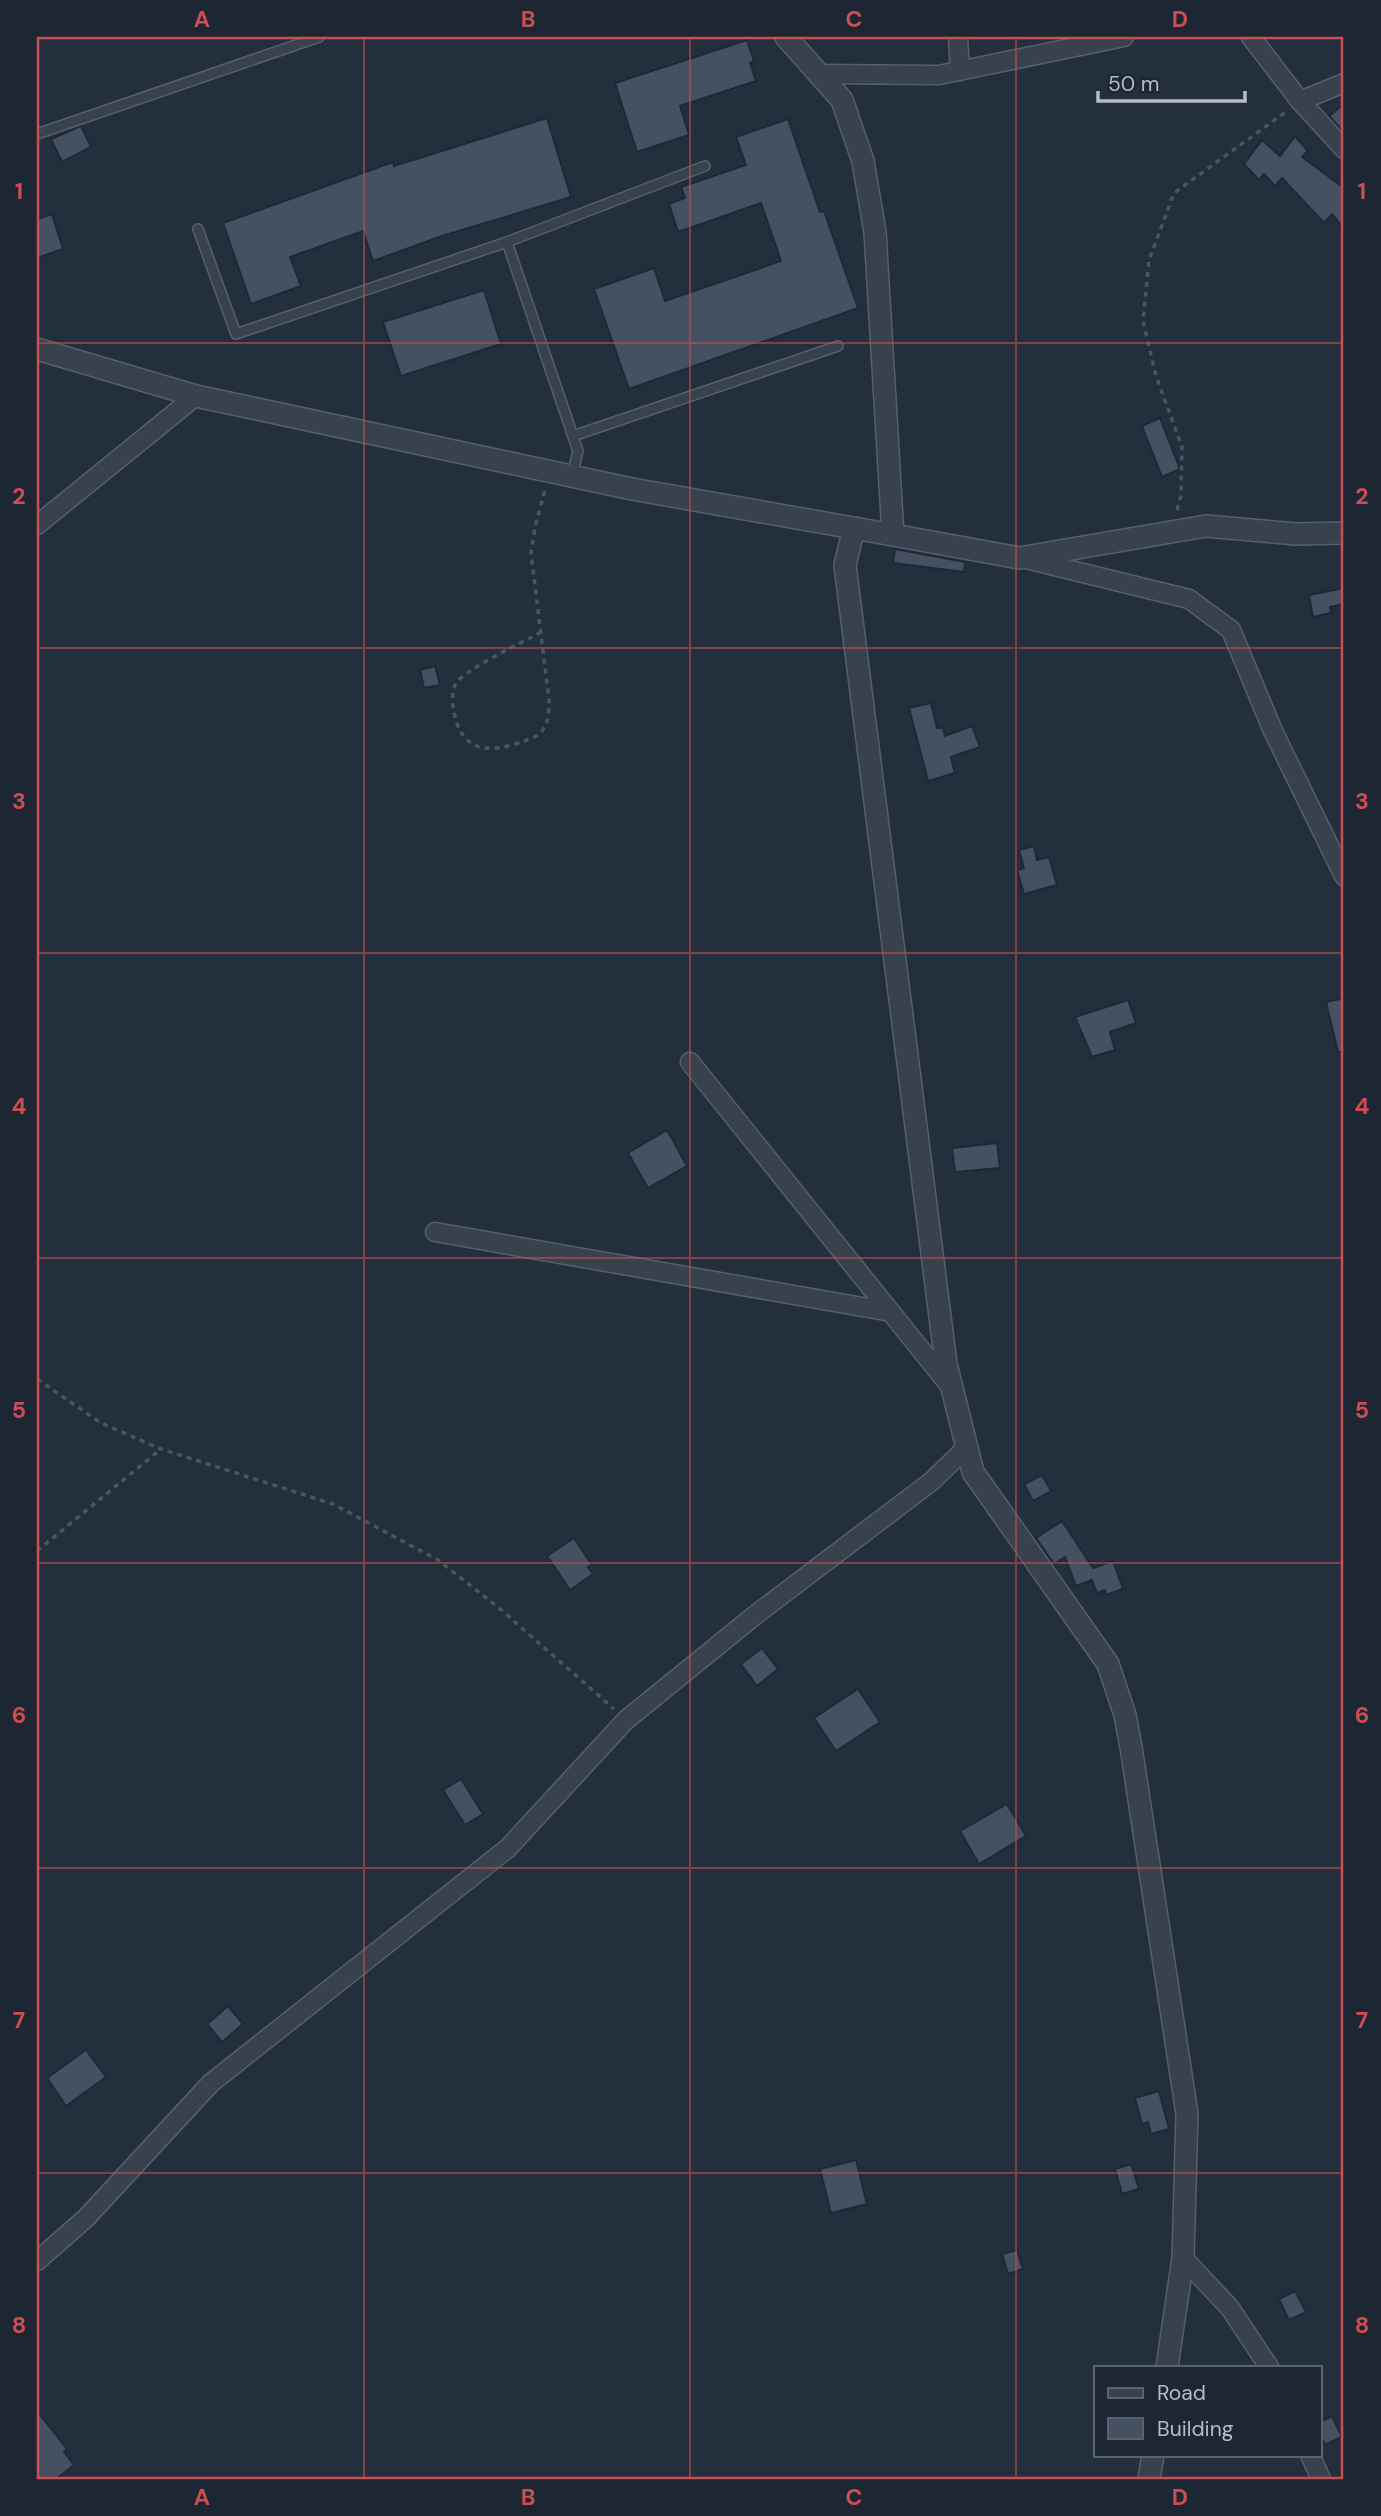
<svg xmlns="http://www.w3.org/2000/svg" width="1381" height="2516" font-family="'DM Sans',sans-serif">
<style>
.building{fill:#455162;stroke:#1f2835;stroke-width:2}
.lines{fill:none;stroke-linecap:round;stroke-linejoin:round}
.service-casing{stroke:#565f6c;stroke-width:12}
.minor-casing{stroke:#565f6c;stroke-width:21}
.tertiary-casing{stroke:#565f6c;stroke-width:24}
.path{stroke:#44595c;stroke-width:3.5;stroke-dasharray:5 5;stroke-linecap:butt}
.service{stroke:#38414e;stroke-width:9}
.minor{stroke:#38414e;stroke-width:18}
.tertiary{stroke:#38414e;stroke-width:21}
.grid{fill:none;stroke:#ce4d50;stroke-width:2;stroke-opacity:0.55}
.neatline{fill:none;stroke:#ce4d50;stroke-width:2.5}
.grid-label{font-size:23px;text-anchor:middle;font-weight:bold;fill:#ce4d50}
</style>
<rect width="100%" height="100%" fill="#242f3e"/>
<g class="building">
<polygon points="747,40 754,61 750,63 756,81 680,106 689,135 637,152 615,83"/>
<polygon points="1344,104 1344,132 1329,116"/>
<polygon points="547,118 571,197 442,236 373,261 363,231 290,257 301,286 251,304 223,223 393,162 394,166"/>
<polygon points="788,119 820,212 824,211 858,308 629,389 594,289 654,268 665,301 781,261 761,203 678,232 669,204 685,198 681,187 746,165 736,137"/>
<polygon points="81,126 91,147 62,162 51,139"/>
<polygon points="1295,136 1308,151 1302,157 1344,188 1344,229 1332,214 1324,223 1282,178 1275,186 1264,174 1259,180 1244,164 1262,140 1280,156"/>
<polygon points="52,214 63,249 37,258 37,219"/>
<polygon points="484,290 501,344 401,376 383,322"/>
<polygon points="1160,418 1180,469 1162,477 1142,426"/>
<polygon points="895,549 965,562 964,572 893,563"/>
<polygon points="1344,588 1344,604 1330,607 1331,613 1313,617 1309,595"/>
<polygon points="435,666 440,685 424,688 420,670"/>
<polygon points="931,703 937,728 943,728 945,736 972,726 980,747 951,757 955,773 928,781 909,708"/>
<polygon points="1034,846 1037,860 1049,857 1057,885 1024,894 1017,870 1024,868 1019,850"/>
<polygon points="1344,998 1344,1052 1338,1052 1326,1002"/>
<polygon points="1128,1000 1136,1023 1110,1032 1115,1050 1092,1057 1075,1017"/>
<polygon points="667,1130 687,1166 648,1188 628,1153"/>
<polygon points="997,1143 1000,1168 955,1172 952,1148"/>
<polygon points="1042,1475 1051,1491 1033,1501 1024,1484"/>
<polygon points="1062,1521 1093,1568 1113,1561 1123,1589 1106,1595 1105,1590 1097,1593 1092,1580 1076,1586 1065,1557 1054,1564 1036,1538"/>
<polygon points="574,1538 592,1565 588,1567 593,1574 570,1590 547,1556"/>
<polygon points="762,1648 778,1669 757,1686 741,1664"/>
<polygon points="858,1689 880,1722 836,1751 814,1718"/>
<polygon points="461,1779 483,1814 465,1825 443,1790"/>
<polygon points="1007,1804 1026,1836 979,1864 960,1831"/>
<polygon points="228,2006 243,2024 222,2042 207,2024"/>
<polygon points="86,2050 106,2077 66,2106 47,2078"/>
<polygon points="1159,2091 1169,2129 1151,2134 1148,2122 1142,2124 1135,2098"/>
<polygon points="856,2160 867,2204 831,2213 820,2169"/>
<polygon points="1131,2164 1139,2189 1122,2194 1115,2169"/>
<polygon points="1017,2250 1023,2269 1008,2274 1002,2254"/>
<polygon points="1295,2291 1306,2312 1289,2320 1279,2299"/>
<polygon points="37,2411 67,2449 64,2452 74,2465 56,2479 37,2479"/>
<polygon points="1332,2416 1342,2437 1325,2445 1320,2434 1320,2422"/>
</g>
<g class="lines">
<g class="service-casing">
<g id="service">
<polyline points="37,134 319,37"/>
<polyline points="198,229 236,334 507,242 705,166"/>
<polyline points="507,242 578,451 572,476"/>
<polyline points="573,436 838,346"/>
</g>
</g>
<g class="minor-casing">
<g id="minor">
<polyline points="958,37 960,71"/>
<polyline points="1251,37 1300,101 1344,149"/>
<polyline points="817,74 939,75 1124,37"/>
<polyline points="1300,101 1344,83"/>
<polyline points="37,525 196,396"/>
<polyline points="1022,558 1189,599 1231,630 1273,731 1344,876"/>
<polyline points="690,1062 950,1386"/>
<polyline points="435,1232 891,1312"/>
<polyline points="1183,2258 1230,2308 1269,2367"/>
<polyline points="37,2261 86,2218 211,2083 508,1848 626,1720 754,1616 932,1481 967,1447"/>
<polyline points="1310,2455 1321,2479"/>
</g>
</g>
<g class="tertiary-casing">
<g id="tertiary">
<polyline points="37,349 196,396 632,489 893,535 875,232 863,161 842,100 786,37"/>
<polyline points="854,528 845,565 946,1364 973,1472 1108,1664 1125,1715 1131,1747 1187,2114 1183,2258 1167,2367"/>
<polyline points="893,535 1019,558 1206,526 1296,534 1344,533"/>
<polyline points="1149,2479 1153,2455"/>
</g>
</g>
<g class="path">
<polyline points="1177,510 1181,495 1182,447 1156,376 1143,321 1149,260 1174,193 1287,111"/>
<path d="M541 632C524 642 462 670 455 685 452 692 452 706 454 712 461 750 486 754 518 743 527 740 536 738 542 731 549 722 549 710 549 700L531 553 535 527 545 490"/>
<polyline points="37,1379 101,1423 161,1449 333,1504 438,1560 499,1608 614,1709"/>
<polyline points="37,1551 161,1449"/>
</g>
<use href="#service" class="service"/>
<use href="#minor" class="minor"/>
<use href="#tertiary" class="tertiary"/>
</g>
<path class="grid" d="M364 37V2479M690 37V2479M1016 37V2479M37 343H1344M37 648H1344M37 953H1344M37 1258H1344M37 1563H1344M37 1868H1344M37 2173H1344"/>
<rect width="1381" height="2516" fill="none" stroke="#1d2633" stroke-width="77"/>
<rect x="1094" y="2366" width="228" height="91" fill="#1d2633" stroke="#59626f" stroke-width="2"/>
<rect x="1108" y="2388" width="35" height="10" fill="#38414e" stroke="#59626f" stroke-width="2"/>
<text x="1157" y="2400" font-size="21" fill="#b4bcc9">Road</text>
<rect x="1108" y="2418" width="35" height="21" fill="#455162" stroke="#59626f" stroke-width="2"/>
<text x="1157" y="2436" font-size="21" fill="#b4bcc9">Building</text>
<path d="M1098 91v10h147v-10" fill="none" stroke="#b4bcc9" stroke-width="3.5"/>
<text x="1108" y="91" font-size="21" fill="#b4bcc9" stroke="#1d2633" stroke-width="5" paint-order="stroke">50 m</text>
<rect x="38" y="38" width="1304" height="2440" class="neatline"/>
<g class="grid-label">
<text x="202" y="27">A</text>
<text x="528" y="27">B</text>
<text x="854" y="27">C</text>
<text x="1180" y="27">D</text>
<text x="19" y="199">1</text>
<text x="1362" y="199">1</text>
<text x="19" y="504">2</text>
<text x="1362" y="504">2</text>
<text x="19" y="809">3</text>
<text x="1362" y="809">3</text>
<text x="19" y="1114">4</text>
<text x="1362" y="1114">4</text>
<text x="19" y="1418">5</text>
<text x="1362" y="1418">5</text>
<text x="19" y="1723">6</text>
<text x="1362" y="1723">6</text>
<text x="19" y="2028">7</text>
<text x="1362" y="2028">7</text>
<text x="19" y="2333">8</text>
<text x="1362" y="2333">8</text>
<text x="202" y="2505">A</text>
<text x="528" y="2505">B</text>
<text x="854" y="2505">C</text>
<text x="1180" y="2505">D</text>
</g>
</svg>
